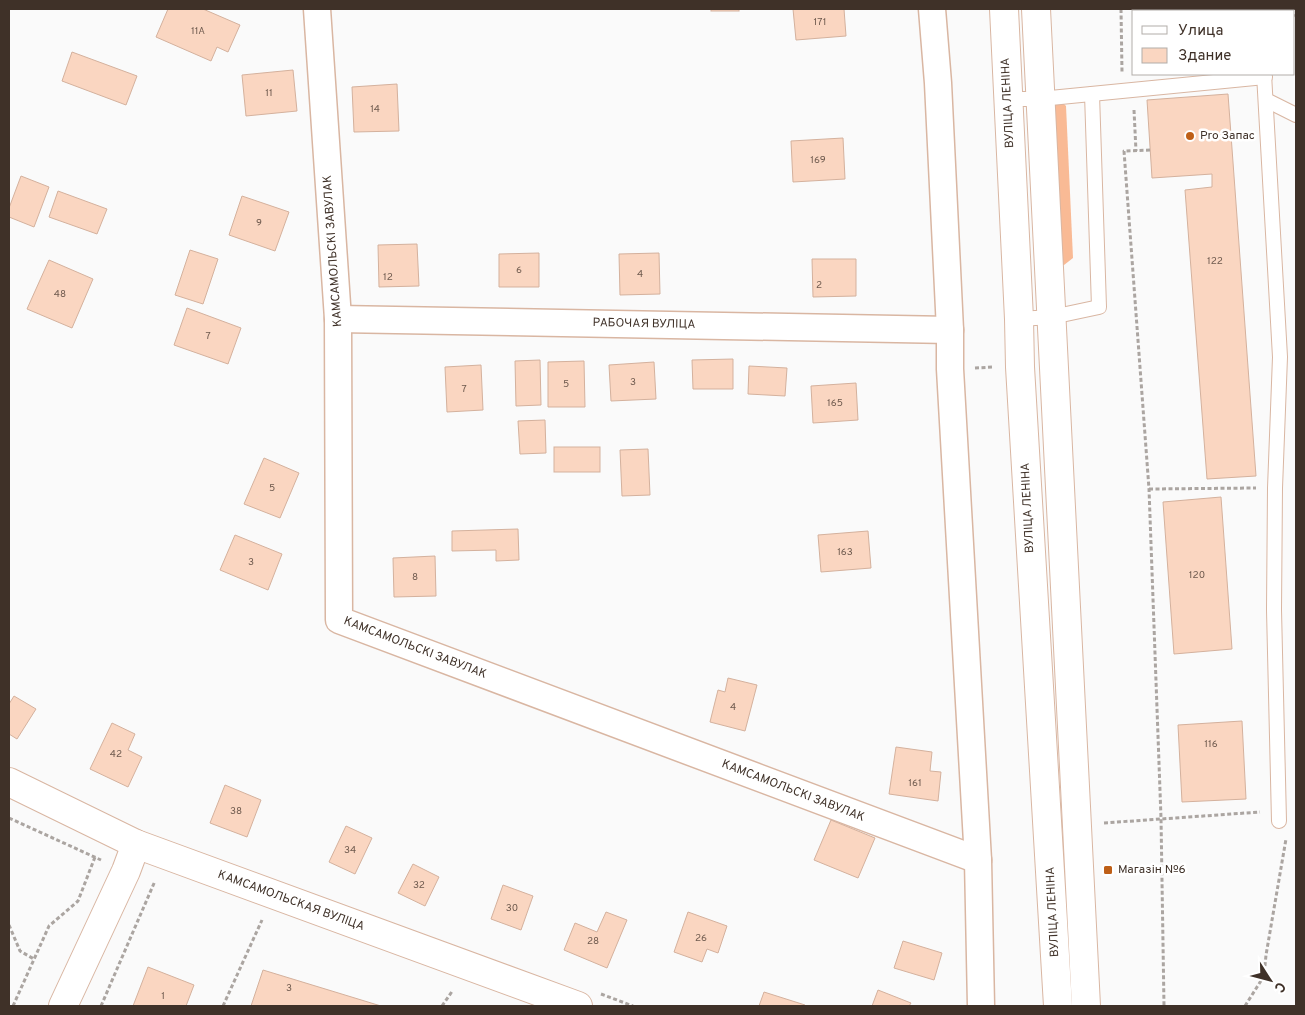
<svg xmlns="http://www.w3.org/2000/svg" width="1305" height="1015" font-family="Overpass,sans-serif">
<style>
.green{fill:#f9ba95}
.building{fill:#fad6c1;stroke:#d4b19d}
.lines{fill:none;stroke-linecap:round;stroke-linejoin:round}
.service-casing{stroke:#d9b6a2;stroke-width:16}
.minor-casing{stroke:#d9b6a2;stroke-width:29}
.tertiary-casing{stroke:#d9b6a2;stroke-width:30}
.primary-casing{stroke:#d9b6a2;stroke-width:30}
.path{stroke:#aba5a1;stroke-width:3;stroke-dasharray:4 2.5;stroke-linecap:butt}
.service{stroke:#fff;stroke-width:14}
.minor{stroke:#fff;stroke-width:26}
.tertiary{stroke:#fff;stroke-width:28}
.primary{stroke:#fff;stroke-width:28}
.poi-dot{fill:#be5f17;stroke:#fff;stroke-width:2}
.labels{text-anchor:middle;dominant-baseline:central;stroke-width:5;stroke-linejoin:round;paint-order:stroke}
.number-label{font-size:10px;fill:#6e5a4e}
.street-label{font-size:12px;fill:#3f3128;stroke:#fff}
.poi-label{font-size:12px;fill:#3f3128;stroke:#fff;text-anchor:start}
</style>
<rect width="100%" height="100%" fill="#fafafa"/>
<polygon class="green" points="1053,102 1063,103 1066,106 1073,258 1064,265 1060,264"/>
<g class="building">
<polygon points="168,9 203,9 240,25 228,52 217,47 211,61 156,37"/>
<rect x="711" y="9" width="28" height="2"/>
<polygon points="793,9 844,9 846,36 796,40"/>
<rect x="1177" y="9" width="54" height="2"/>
<polygon points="72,52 137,76 126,105 62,81"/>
<polygon points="293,70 297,111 246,116 242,75"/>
<polygon points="397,84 399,131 354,132 352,87"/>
<polygon points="1228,94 1256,476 1207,479 1185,190 1212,187 1212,174 1152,178 1147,100"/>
<polygon points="843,138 845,179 793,182 791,141"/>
<polygon points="21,176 49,187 34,227 9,217 9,208"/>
<polygon points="58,191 107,209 97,234 49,217"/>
<polygon points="242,196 289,212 275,251 229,235"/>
<polygon points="417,244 419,286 379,287 378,245"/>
<polygon points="190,250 218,259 203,304 175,295"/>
<polygon points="539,253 539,287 499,287 499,254"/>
<polygon points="659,253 660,294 620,295 619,254"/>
<polygon points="812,259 856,259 856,296 813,297"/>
<polygon points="49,260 93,279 72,328 27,309"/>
<polygon points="187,308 241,328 228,364 174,345"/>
<polygon points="733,359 733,389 693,389 692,360"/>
<polygon points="540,360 541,405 516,406 515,361"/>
<polygon points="584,361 585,407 548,407 548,362"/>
<polygon points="654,362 656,399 611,401 609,365"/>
<polygon points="481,365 483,410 447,412 445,367"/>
<polygon points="749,366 787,368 785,396 748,394"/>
<polygon points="856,383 858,420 813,423 811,386"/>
<polygon points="545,420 546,453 520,454 518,421"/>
<rect x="554" y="447" width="46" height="25"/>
<polygon points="648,449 650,495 622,496 620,450"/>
<polygon points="264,458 299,473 280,518 244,504"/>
<polygon points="1221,497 1232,649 1174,654 1163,502"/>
<polygon points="518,529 519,560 496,561 496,550 452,551 452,531"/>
<polygon points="868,531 871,568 821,572 818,535"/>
<polygon points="235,535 282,554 268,590 220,570"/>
<polygon points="435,556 436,596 394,597 393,558"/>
<polygon points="728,678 757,685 745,731 710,722 718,690 725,692"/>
<polygon points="14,696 36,709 17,739 9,734 9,704"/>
<polygon points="1242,721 1246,799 1182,802 1178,725"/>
<polygon points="112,723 135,734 128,750 142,757 128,787 90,769"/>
<polygon points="896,747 932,752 930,771 941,772 938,801 889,794"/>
<polygon points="225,785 261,800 247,837 210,823"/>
<polygon points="831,820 875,838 858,878 814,860"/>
<polygon points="346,826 372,838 355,874 329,862"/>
<polygon points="413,864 439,877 425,906 398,893"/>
<polygon points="503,885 533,896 521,930 491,919"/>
<polygon points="606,912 627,920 607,968 564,950 575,923 597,932"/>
<polygon points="688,912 727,926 718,953 707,949 702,962 674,952"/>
<polygon points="903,941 942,953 934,980 894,968"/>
<polygon points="148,967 194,985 186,1006 133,1006"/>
<polygon points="263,970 381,1006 251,1006"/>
<polygon points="878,990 911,1003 909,1006 872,1006"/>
<polygon points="764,992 805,1005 805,1006 759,1006"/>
</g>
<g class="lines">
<g class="service-casing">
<g id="service">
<polyline points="1260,9 1260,11"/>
<polyline points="1264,74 1280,357 1275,488 1274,610 1279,821"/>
<polyline points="1008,99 1040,99 1265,77"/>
<polyline points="1266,100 1296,115"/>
<polyline points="1019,319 1052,317 1099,307 1092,94"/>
</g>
</g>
<g class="minor-casing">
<g id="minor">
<polyline points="317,9 338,319 339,620 978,860"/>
<polyline points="932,9 938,83 950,330 950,369 978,860 981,1006"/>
<polyline points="338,319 950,330"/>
</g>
</g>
<g class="tertiary-casing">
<polyline id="tertiary" points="63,1006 126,871 136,844"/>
</g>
<g class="primary-casing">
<g id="primary">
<polyline points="1004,9 1019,319 1020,367 1058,1006"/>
<polyline points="1036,9 1086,1006"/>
<polyline points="9,782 136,844 578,1006"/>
</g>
</g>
<g class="path">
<polyline points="1121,9 1122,72"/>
<polyline points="1294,16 1296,15"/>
<polyline points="1134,110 1136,151"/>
<polyline points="1150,150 1124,151 1149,489 1161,818 1164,1006"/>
<polyline points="975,368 993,367"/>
<polyline points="1149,489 1256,488"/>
<polyline points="9,818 101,860"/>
<polyline points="1104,823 1260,812"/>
<polyline points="9,925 20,951 34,959"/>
<polyline points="601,994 633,1006"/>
<polyline points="13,1006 49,926 78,901 95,857"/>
<polyline points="101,1006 155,881"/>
<polyline points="223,1006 262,920"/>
<polyline points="442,1006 453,990"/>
<polyline points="1245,1006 1264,976 1266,955 1286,839"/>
</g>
<use href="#service" class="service"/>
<use href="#minor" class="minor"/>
<use href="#tertiary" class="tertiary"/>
<use href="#primary" class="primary"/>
</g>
<g class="poi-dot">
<circle cx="1190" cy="136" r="5"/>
<rect x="1103" y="865" width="10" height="10" rx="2.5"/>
</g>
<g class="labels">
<g class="number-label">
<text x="820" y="22">171</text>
<text x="198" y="31">11А</text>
<text x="269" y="93">11</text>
<text x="375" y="109">14</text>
<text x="818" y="160">169</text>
<text x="259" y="223">9</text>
<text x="1215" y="261">122</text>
<text x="519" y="270">6</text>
<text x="640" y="274">4</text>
<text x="388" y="277">12</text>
<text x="819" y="285">2</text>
<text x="60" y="294">48</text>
<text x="208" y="336">7</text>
<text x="633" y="382">3</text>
<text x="566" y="384">5</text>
<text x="464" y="389">7</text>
<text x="835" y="403">165</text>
<text x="272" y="488">5</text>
<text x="845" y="552">163</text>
<text x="251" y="562">3</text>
<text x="1197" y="575">120</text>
<text x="415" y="577">8</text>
<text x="733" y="707">4</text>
<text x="1211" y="744">116</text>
<text x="116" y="754">42</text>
<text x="915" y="783">161</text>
<text x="236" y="811">38</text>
<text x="350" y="850">34</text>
<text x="419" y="885">32</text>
<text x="512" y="908">30</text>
<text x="701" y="938">26</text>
<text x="593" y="941">28</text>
<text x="289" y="988">3</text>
<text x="163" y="996">1</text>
</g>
<g class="street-label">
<text transform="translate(1008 103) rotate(-93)">ВУЛІЦА ЛЕНІНА</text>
<text transform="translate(333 251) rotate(-94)">КАМСАМОЛЬСКІ ЗАВУЛАК</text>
<text transform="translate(644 324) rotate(1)">РАБОЧАЯ ВУЛІЦА</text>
<text transform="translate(1028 508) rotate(-93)">ВУЛІЦА ЛЕНІНА</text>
<text transform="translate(415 648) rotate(21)">КАМСАМОЛЬСКІ ЗАВУЛАК</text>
<text transform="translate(793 791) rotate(21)">КАМСАМОЛЬСКІ ЗАВУЛАК</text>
<text transform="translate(291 901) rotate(20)">КАМСАМОЛЬСКАЯ ВУЛІЦА</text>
<text transform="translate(1053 912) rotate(-93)">ВУЛІЦА ЛЕНІНА</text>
</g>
<g class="poi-label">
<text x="1200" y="136">Pro Запас</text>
<text x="1118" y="870">Магазін №6</text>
</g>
</g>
<rect width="1305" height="1015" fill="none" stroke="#3f3128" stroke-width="20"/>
<rect x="1132" y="10" width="162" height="65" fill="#ffffff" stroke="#b2ada9"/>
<rect x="1142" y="26" width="25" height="8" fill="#ffffff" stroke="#b2ada9"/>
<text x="1178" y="35" font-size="15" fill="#3f3128">Улица</text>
<rect x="1142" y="48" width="25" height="15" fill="#fad6c1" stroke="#b2ada9"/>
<text x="1178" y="60" font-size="15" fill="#3f3128">Здание</text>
<g transform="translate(1270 980) rotate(126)" stroke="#ffffff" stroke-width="4" paint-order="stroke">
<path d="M0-4L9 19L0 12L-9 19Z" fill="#3f3128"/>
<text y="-8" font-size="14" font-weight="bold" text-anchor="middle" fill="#3f3128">С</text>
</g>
</svg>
